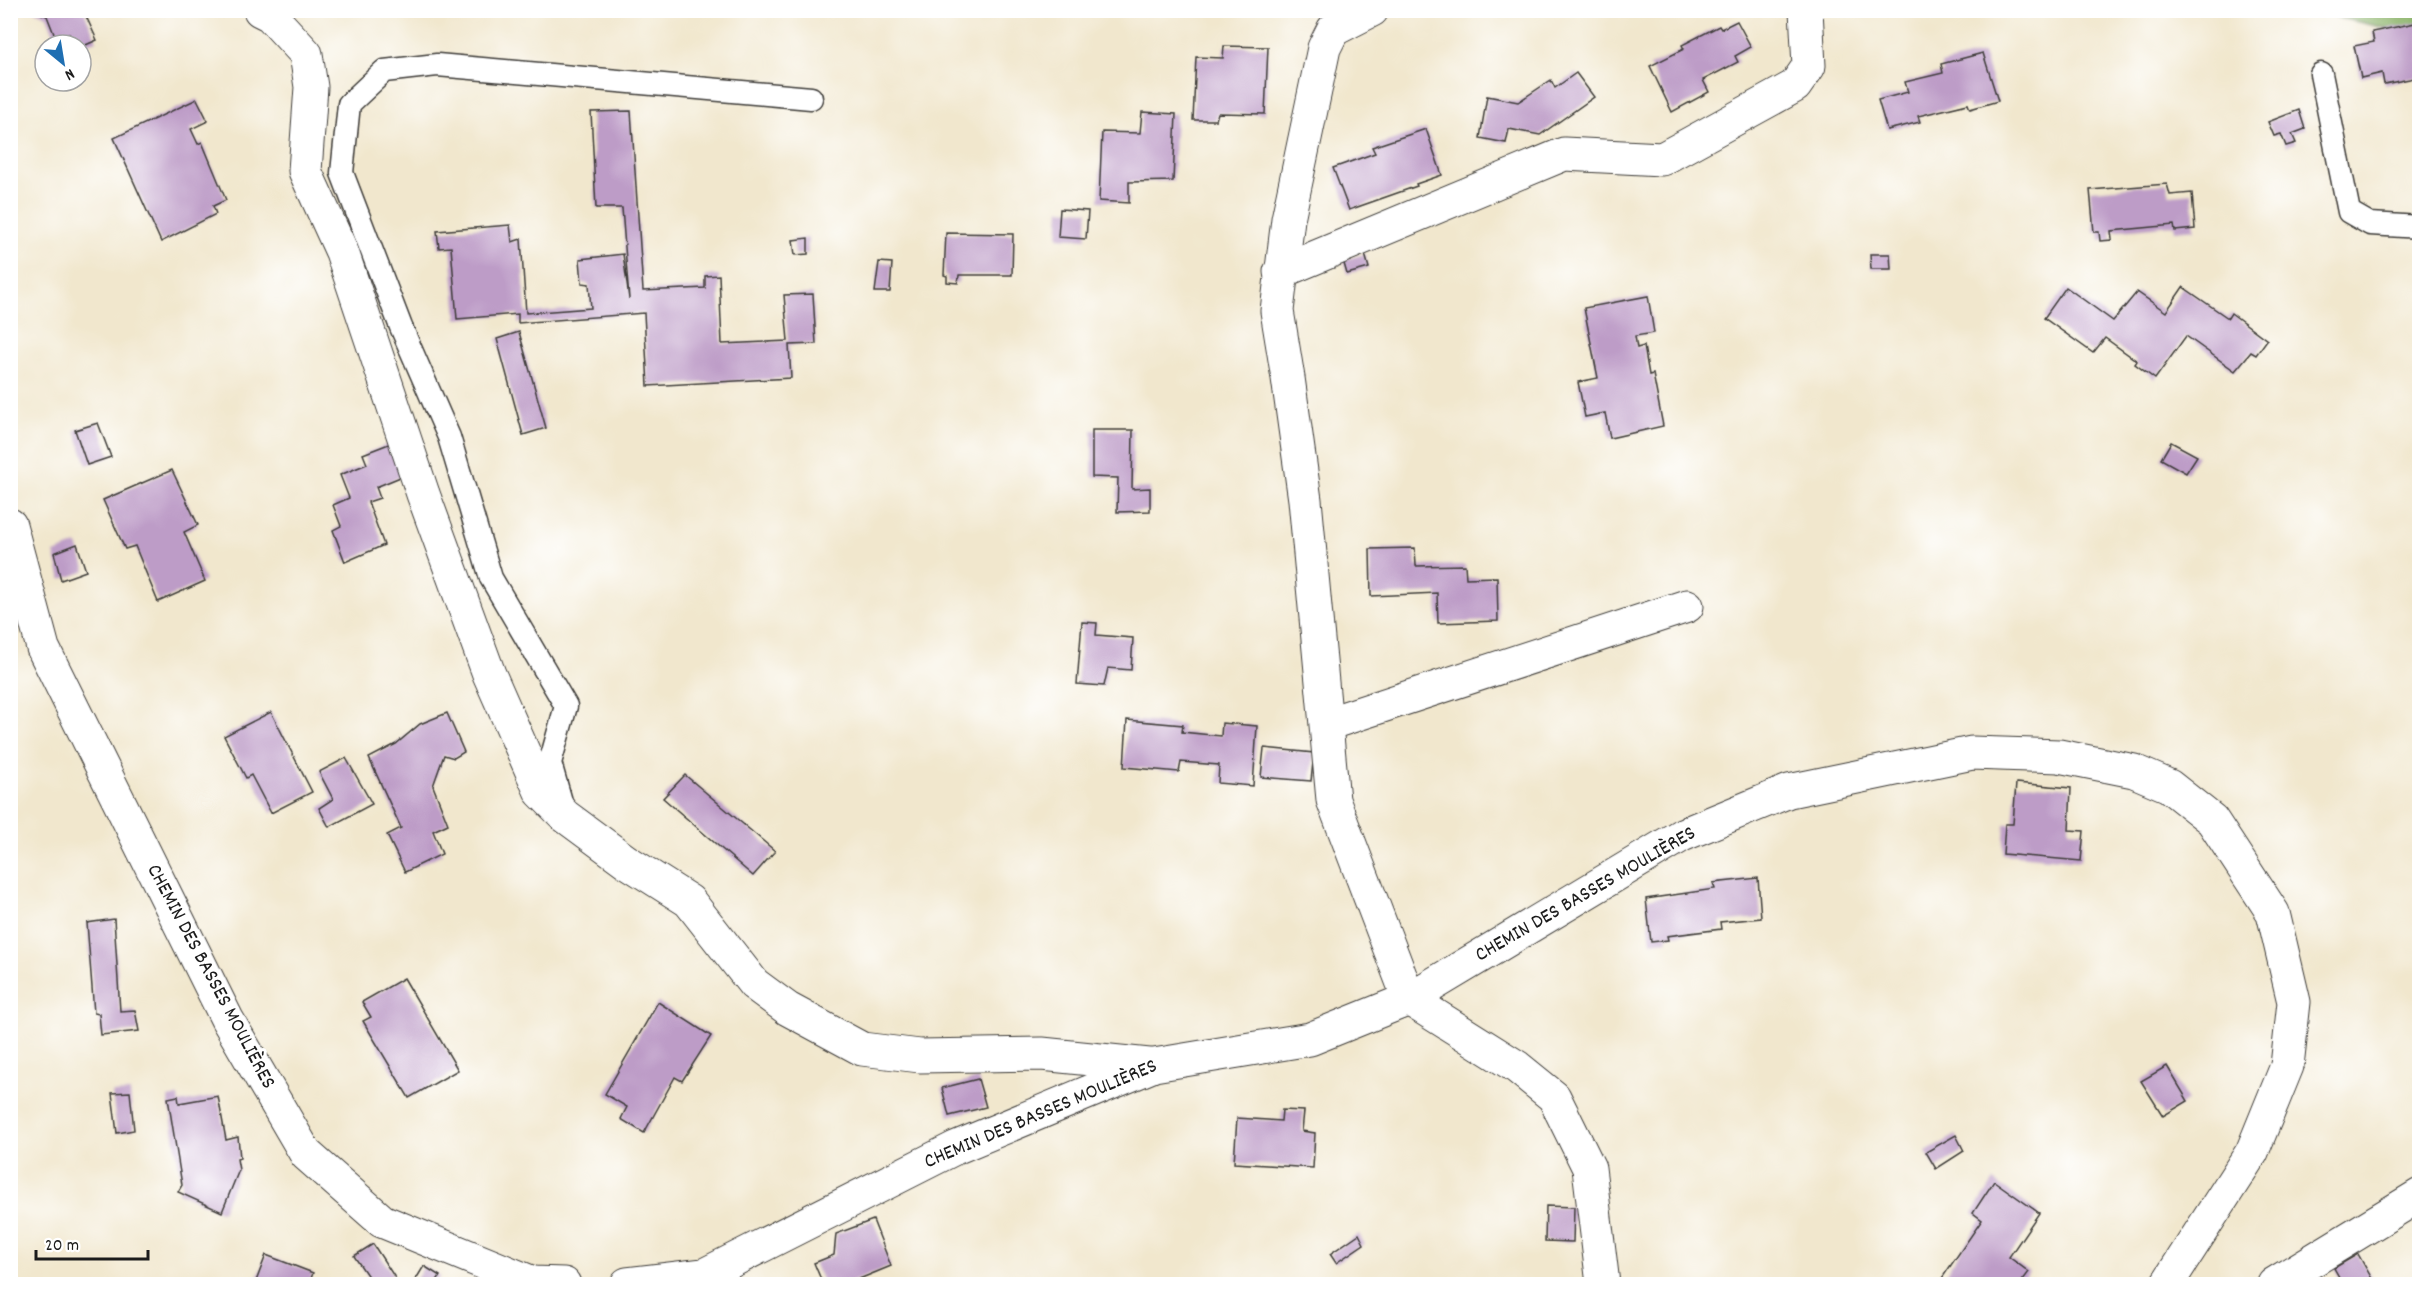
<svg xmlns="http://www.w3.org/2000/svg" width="2430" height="1295" font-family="Dekko,sans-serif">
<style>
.forest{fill:#8ab268;stroke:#536742;stroke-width:1.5}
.building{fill:#bd9cc7}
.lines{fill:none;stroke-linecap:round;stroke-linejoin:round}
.service-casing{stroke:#3c3a37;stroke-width:25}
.minor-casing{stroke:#3c3a37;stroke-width:35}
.tertiary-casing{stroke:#3c3a37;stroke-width:35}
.service{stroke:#fff;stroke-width:22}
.minor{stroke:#fff;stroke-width:33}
.tertiary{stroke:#fff;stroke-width:33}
.labels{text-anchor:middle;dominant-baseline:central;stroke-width:6;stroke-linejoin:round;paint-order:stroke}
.street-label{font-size:21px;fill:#1c1c1c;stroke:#fff}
</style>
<rect width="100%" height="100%" fill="#fff"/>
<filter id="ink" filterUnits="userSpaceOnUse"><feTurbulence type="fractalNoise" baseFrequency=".0167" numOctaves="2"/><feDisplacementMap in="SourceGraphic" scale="12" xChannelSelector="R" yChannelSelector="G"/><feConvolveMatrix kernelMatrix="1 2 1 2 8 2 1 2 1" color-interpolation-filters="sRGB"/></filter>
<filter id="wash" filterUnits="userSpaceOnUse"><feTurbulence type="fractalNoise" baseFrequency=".008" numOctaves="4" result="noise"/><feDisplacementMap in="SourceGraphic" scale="24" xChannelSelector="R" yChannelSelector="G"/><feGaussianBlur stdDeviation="1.35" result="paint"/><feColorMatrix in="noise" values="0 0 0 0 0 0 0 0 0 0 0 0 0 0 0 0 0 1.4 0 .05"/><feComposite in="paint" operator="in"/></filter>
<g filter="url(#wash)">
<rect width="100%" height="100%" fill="#f1e7cd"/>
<polygon class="forest" points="2307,11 2419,11 2419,35"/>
<g id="blocks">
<g class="building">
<polygon points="32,10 87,10 85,14 97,40 81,47 81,45 76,45 69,34 56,39 47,16"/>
<polygon points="1737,21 1751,47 1735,56 1738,62 1703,80 1709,92 1672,112 1650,66 1684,49 1682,45 1719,26 1721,29"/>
<polygon points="2420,22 2420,77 2384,84 2382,73 2361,78 2354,46 2374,42 2372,32"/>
<polygon points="1224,46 1268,47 1265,114 1218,113 1216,120 1193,120 1196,57 1223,58"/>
<polygon points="1983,53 1998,101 1970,109 1968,104 1918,116 1920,122 1887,130 1878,100 1908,92 1905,82 1943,73 1941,64"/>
<polygon points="1576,73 1594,97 1540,135 1509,129 1506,143 1480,138 1487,96 1518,102 1551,80 1555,88"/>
<polygon points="197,99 208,121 191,129 198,144 202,142 226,200 213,206 216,214 161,242 114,138"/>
<polygon points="2299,110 2305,129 2292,134 2296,143 2286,146 2281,134 2274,136 2268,122"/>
<polygon points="631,111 643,291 705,288 705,276 719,275 722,344 788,341 784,295 813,294 816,344 789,345 791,378 648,386 644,313 518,323 518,314 457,319 451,247 439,248 437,231 510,225 512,242 521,239 526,313 591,308 589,284 582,283 580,259 623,254 629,299 622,208 596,208 591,112"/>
<polygon points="1142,112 1176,114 1173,181 1129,182 1129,203 1099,201 1102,132 1140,133"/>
<polygon points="1426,129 1442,175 1416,184 1417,186 1349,210 1333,168 1375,153 1372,147"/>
<polygon points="2167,184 2170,195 2192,193 2195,229 2175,231 2174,225 2111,231 2112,240 2100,241 2099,232 2094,232 2090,190"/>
<polygon points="1060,209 1088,211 1086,239 1058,237"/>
<polygon points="946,233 1013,234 1012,275 959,275 958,283 947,282 947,276 944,275"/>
<polygon points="808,238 808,254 795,255 793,240"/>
<polygon points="1365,254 1369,268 1347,274 1343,260"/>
<polygon points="1870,254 1890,254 1891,269 1871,269"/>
<polygon points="879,262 892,263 890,292 875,292"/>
<polygon points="2066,287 2113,321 2137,292 2166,312 2183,287 2228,318 2231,313 2267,340 2256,355 2251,352 2235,371 2186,336 2155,379 2135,364 2137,361 2105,338 2093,353 2044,318"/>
<polygon points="1648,296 1654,333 1635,336 1637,348 1644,346 1649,375 1653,374 1663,426 1610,438 1605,413 1585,417 1578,382 1598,378 1584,308"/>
<polygon points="519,332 546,428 523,435 497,339"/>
<polygon points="98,423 111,457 87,465 75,430"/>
<polygon points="1092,430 1133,430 1132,489 1150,488 1150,511 1117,512 1118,478 1092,477"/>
<polygon points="399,440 410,473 376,487 380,498 368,502 384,545 345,562 333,530 341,526 333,505 349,498 340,475 367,464 363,454"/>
<polygon points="2171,442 2197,456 2186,473 2161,459"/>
<polygon points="172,470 198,525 184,532 205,581 158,602 135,546 125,549 103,500"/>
<polygon points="77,544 86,571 61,580 54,553"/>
<polygon points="1415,548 1416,566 1465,565 1466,578 1497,577 1498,621 1438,623 1437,593 1371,596 1370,549"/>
<polygon points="1082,622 1097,623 1096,635 1133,638 1131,670 1108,668 1104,686 1077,684"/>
<polygon points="271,712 312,792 271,813 251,775 246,778 224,736"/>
<polygon points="447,713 464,752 454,758 444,755 433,786 448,824 433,831 442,854 405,872 387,835 401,828 369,758 396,744 420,724"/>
<polygon points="1127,720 1183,725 1182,732 1221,736 1222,723 1257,726 1253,786 1218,783 1219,765 1181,762 1179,772 1124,767"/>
<polygon points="1264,748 1314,753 1311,781 1261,777"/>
<polygon points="346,758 372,804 329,827 319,808 333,799 319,772"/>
<polygon points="685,775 775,851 753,876 663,798"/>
<polygon points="2016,783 2071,788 2069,830 2084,831 2081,861 2003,854 2005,824 2013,824"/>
<polygon points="1758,878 1761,918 1720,922 1721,929 1667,936 1668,940 1651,942 1646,899 1715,889 1713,883"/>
<polygon points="114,919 120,1011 135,1010 139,1031 101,1035 99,1014 94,1013 87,923"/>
<polygon points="404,978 458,1070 409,1098 363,1021 371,1017 362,1002"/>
<polygon points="658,1002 711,1036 682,1081 675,1077 644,1133 621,1119 627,1107 605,1094"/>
<polygon points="2167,1066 2188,1101 2163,1116 2141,1081"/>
<polygon points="978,1079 986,1107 949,1116 942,1088"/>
<polygon points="130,1092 134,1130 117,1133 112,1093"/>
<polygon points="178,1096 179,1103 218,1096 226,1140 238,1137 240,1158 237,1159 239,1170 222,1212 178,1192 182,1185 168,1098"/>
<polygon points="1282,1110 1304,1111 1302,1131 1315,1133 1313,1168 1234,1163 1237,1118 1281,1121"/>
<polygon points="1956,1135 1964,1151 1936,1169 1926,1152"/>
<polygon points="1994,1181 2039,1213 2009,1257 2029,1272 2020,1284 1938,1284 1982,1220 1973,1213"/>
<polygon points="1546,1206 1574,1207 1573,1242 1545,1241"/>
<polygon points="873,1220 891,1266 847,1284 845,1281 838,1284 823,1284 814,1263 834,1255 836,1234"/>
<polygon points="1359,1234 1364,1244 1336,1263 1330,1254"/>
<polygon points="373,1244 399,1284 373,1284 354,1256"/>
<polygon points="2358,1254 2375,1284 2343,1284 2334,1268"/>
<polygon points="266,1255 313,1273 309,1284 255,1284"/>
<polygon points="424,1266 440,1276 435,1284 413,1284"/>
</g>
</g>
</g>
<g filter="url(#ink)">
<use href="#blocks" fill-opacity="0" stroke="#3c3a37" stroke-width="1.5"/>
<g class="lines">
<g class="service-casing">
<g id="service">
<polyline points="2321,74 2349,212 2370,224 2420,227"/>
<polyline points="564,812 550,763 566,706 491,578 449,437 401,327 342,173 349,104 384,71 437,65 811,98"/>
</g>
</g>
<g class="minor-casing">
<g id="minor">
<polyline points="260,10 270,15 306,54 311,87 305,171 342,252 423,494 489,674 541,792 565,816 626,861 689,901 754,984 788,1009 862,1049 920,1056 1042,1054 1149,1065"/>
<polyline points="1372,10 1333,30 1324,48 1288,219 1277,311 1288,378 1305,500 1333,800 1409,999"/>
<polyline points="1280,272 1564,154 1662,159 1795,86 1809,66 1806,10"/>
<polyline points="10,525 43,648 227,1019 306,1154 382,1221 533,1283 564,1284"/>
<polyline points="1327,724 1687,606"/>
<polyline points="627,1284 704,1275 955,1148 1154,1065 1310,1039 1409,999 1682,835 1789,791 1972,753 2059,756 2134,771 2169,786 2212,820 2273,913 2294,1002 2287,1066 2252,1152 2167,1284"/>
<polyline points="2274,1284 2420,1195"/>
</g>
</g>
<g class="tertiary-casing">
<polyline id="tertiary" points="1409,999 1517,1067 1554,1097 1589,1168 1603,1284"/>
</g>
<use href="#service" class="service"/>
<use href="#minor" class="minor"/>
<use href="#tertiary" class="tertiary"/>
</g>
</g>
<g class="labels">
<g class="street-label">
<text transform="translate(1586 895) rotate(-30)">CHEMIN DES BASSES MOULIÈRES</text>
<text transform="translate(210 977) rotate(62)">CHEMIN DES BASSES MOULIÈRES</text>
<text transform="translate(1041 1115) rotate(-23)">CHEMIN DES BASSES MOULIÈRES</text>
</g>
</g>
<rect width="2430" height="1295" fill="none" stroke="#fff" stroke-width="36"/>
<g transform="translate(63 63) rotate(150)"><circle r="28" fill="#ffffff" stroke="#a4a4a4" stroke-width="1.5"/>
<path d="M0-4.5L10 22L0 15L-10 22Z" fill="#1f6fb2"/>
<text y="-9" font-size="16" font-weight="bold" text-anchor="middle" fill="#1c1c1c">N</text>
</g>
<path d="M36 1250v9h112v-9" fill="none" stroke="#1c1c1c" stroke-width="3"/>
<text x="45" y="1250" font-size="18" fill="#1c1c1c" stroke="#ffffff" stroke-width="4.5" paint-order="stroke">20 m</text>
</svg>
